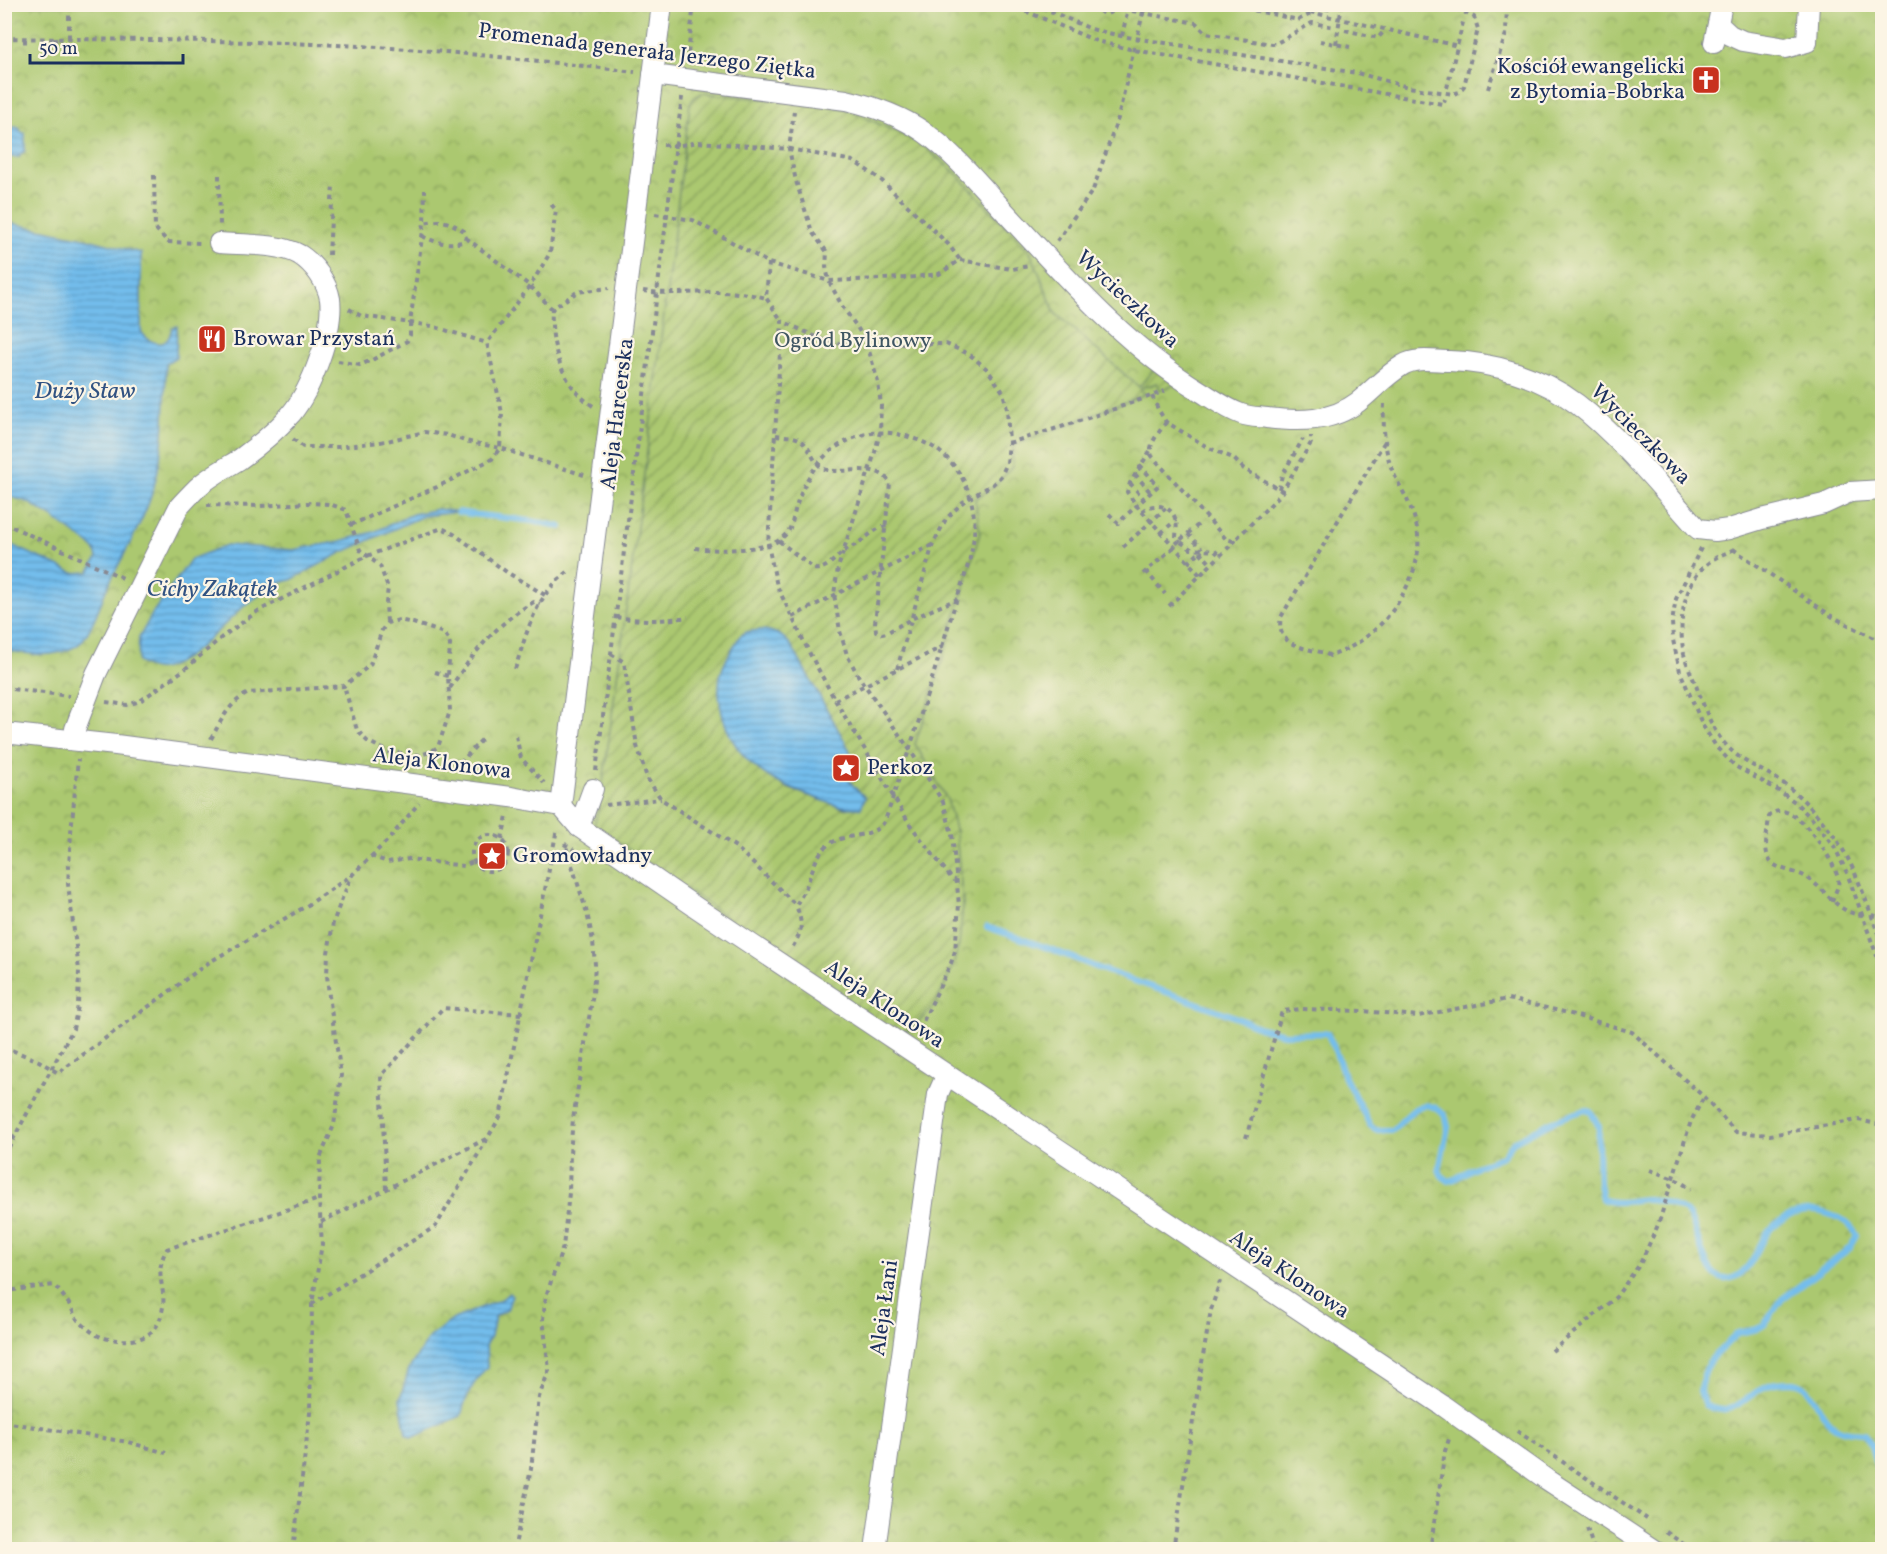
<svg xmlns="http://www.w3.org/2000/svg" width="1887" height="1554" font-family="Vollkorn,serif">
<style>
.park{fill:url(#park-crowns);stroke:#637c66;stroke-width:1.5}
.garden{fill:url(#garden-furrows);stroke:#637c66;stroke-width:1.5;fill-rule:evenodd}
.water{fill:url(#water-rules);stroke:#4776a5;stroke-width:1.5}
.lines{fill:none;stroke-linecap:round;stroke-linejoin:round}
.stream{stroke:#73bdec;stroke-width:6}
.street-casing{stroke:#888a94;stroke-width:22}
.path{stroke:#888a94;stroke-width:4;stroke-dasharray:4.5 4.5;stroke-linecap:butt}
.street{stroke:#fff;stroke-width:20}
.labels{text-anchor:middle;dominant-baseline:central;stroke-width:4.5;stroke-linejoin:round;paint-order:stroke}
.street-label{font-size:22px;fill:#1b2f5e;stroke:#fcf5e5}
.poi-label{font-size:22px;fill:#1b2f5e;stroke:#fcf5e5;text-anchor:start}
.park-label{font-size:22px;fill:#3f5562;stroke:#fcf5e5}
.water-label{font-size:24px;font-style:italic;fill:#315282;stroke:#fcf5e5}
</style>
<defs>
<pattern id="park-crowns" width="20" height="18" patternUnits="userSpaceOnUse" patternTransform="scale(1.5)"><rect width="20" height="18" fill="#abc86f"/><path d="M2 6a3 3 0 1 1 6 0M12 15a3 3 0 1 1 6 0" fill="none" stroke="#8aa35e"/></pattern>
<pattern id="garden-furrows" width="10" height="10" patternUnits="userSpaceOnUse" patternTransform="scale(1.5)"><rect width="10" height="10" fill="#abc86f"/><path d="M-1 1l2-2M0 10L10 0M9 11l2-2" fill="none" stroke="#8aa35e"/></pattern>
<pattern id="water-rules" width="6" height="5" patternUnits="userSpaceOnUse" patternTransform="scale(1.5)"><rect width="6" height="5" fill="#73bdec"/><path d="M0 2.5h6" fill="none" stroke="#5e9ac2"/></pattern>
</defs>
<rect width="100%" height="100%" fill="#fcf5e5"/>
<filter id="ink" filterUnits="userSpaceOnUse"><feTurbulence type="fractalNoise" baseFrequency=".0167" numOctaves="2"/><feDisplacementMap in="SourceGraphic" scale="12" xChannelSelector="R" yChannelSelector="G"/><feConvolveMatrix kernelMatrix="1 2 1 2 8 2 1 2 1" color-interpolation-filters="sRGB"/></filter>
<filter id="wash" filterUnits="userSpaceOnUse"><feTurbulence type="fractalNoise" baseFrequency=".008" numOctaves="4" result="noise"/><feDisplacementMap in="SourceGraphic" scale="24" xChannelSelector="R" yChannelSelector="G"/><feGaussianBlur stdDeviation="1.35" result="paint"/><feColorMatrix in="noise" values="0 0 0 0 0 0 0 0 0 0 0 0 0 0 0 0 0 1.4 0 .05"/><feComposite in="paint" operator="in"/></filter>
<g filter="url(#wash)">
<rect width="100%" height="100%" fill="#f4e6cb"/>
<polygon class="park" points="5,5 1882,5 1882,1549 5,1550"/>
<path class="garden" d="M702 93 818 104 847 109 918 142 957 174 1031 253 1055 313 1139 387 1154 369 1176 384 1160 390 1157 383 1141 388 1143 395 1013 446 1012 467 995 486 975 499 980 533 939 672 915 744 947 799 956 833 963 904 959 945 952 969 936 1004 909 1031 894 1032 759 940 594 825 601 798 647 452 690 103 695 97ZM740 636 788 642 850 751 848 760 842 767 843 773 847 775 851 785 865 797 846 809 784 787 721 674Z"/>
<g class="water">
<polygon points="18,127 22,133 25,133 25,151 19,155 20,157 5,157 5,128"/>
<path d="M5 222 84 238 141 253V331C146 340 162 350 169 337 171 334 171 331 172 328L177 326 176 357 166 363C165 408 165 456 150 499 139 531 120 559 106 590 100 604 89 639 76 646 53 659 29 654 5 650V542L73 573 89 572 97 558 95 550 89 544 52 517 28 502 5 495Z"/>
<path d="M438 509 458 512 423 516 341 553 291 580 279 583 272 590 269 589C260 595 250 601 242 608 222 626 187 665 160 669 152 670 145 666 138 662L139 638 154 611 191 559 227 545 293 550 337 542 374 532 413 514Z"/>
<path d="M759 630C773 630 784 635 792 647L850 751V757L844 764 842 770C850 782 853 787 865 797L861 808C840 809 828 802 808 795 767 781 733 758 722 713 719 700 717 686 721 673 725 660 733 647 740 636L746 632Z"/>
<path d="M509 1293 512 1295 507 1310 495 1316 491 1337 486 1343 487 1367C474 1381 465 1397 461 1416L412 1438 406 1434 400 1399 409 1369 429 1337 454 1319 502 1299Z"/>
</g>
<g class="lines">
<g class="stream">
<path d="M458 512C492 518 528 518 561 527"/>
<path d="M987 927 1048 948 1098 968 1225 1013 1261 1028 1284 1034 1327 1033 1333 1045 1345 1078 1370 1125 1375 1130H1393C1411 1113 1421 1093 1445 1115L1448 1127 1439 1170 1442 1176 1449 1181 1455 1179 1471 1169 1503 1156 1513 1142 1553 1121 1585 1110 1591 1112 1599 1127 1598 1150 1599 1183 1602 1199C1618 1206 1631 1199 1647 1199 1657 1199 1666 1203 1674 1206 1680 1208 1686 1211 1689 1216 1699 1230 1704 1288 1732 1278 1750 1272 1756 1251 1765 1236 1778 1217 1803 1206 1825 1213 1840 1218 1849 1221 1857 1236L1850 1248 1782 1299 1764 1325 1757 1329 1738 1333 1716 1354 1709 1362 1701 1384 1700 1392 1705 1405C1734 1421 1747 1392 1771 1384 1777 1382 1787 1382 1794 1382 1815 1385 1818 1418 1837 1428 1846 1433 1854 1432 1864 1433L1870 1443 1882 1482"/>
</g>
</g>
</g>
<g filter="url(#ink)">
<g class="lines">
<g class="street-casing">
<g id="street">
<polyline points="1718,24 1730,35 1743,41 1786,48 1807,42 1809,4"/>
<polyline points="1714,43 1722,4"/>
<path d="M653 75 846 100C872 106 901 116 924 132 954 153 981 186 1006 213 1066 277 1124 345 1200 391 1213 399 1227 409 1241 414 1249 417 1259 417 1267 418 1299 422 1332 422 1358 402 1373 390 1386 375 1403 365 1416 357 1435 361 1449 361 1494 362 1541 377 1577 404 1620 437 1662 489 1698 529L1715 531 1729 529 1762 519 1824 504 1850 492 1882 490"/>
<polyline points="4,733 116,745 511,797 561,806 579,827 697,908 1442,1405 1546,1479 1654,1550"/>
<path d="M76 740 75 729 96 674 179 507C185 500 192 493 198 487 210 476 226 468 240 459 258 446 276 431 291 414 311 390 334 330 330 299 327 282 314 264 300 255 280 243 242 245 219 243"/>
<polyline points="561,806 662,4"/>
<polyline points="579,827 593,789"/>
<polyline points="875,1550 938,1094 946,1076"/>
</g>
</g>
<g class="path">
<polyline points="1009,4 1096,41 1134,50 1443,104 1445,99"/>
<polyline points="1034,4 1091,29 1121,36 1357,73 1408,87 1453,94 1459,92 1464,86 1478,29 1474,17 1446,4"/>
<path d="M1094 4C1106 23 1109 9 1123 8"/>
<polyline points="1248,4 1253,10 1298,20 1313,13"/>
<polyline points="1275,4 1458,46"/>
<polyline points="1466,4 1466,8"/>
<polyline points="1132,11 1196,23 1206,33 1272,44 1275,44 1312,23 1335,27"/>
<polyline points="1327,11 1328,4"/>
<polyline points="1345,30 1378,38 1385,30"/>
<polyline points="1138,34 1145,4"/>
<polyline points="1122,36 1129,4"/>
<path d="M4 38C123 40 241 40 359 46 451 51 543 61 635 72"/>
<polyline points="55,38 56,48"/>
<polyline points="69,38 69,4"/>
<polyline points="25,39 25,48"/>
<polyline points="1320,41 1350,47"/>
<polyline points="1336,44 1342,4"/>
<polyline points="687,62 694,4"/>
<polyline points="1447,88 1464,18"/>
<polyline points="1488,89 1506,34 1507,4"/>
<polyline points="794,111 789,149 796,181 812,232 827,252 826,267 829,281 842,306 857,327 867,344 878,382 881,405 880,432 875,452 838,568 834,594 840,631 847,655 859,677 910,750 943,802 952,834 959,905 955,951 951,963 917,1034"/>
<polyline points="663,145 676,146 698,142 789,149 853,161 880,179 906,204 948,244 960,260"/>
<polyline points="154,175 155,228 168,242 202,243"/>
<polyline points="219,175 220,225"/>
<polyline points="655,214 693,220 769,263 829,281 906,278 939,274 960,260 1011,269 1030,266"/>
<path d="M422 236C436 243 448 245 463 242L466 238 464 231C448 221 442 219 424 223"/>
<polyline points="466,238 530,286 552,309"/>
<polyline points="1057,241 1093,190 1118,118 1135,44"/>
<polyline points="329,255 333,184"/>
<polyline points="769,263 766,298 782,321"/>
<path d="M643 291C685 297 723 286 766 298"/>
<polyline points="349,309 361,316 432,326 487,343"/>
<polyline points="338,361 360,365 372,360 407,341 410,335 410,323 424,223 425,190"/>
<polyline points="1152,396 1158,409 1166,422 1209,448 1233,458 1244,469 1282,491"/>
<path d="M1384 404C1383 425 1384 447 1391 467 1396 480 1404 492 1409 504 1427 543 1417 573 1395 607 1380 629 1355 648 1330 656L1325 653C1304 648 1275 646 1281 617L1385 441"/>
<path d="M593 406C561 385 550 345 552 309L577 292 609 288"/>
<path d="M1166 422C1160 432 1147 444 1152 456L1226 539 1233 541 1236 539 1280 495 1311 443V436"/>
<path d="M776 435C783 436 793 436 799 439 812 446 812 467 828 470 847 474 879 462 890 483L875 623 876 631 882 634 886 633 911 619 957 599"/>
<polyline points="293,439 303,447 339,447 387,441 424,432 448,435 465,441 500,448 584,475"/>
<polyline points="1009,443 1077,422 1165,391"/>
<polyline points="1150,451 1130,483 1127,492 1137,506 1200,575"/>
<polyline points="1140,465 1158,486"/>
<polyline points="1135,474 1151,493"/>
<polyline points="1130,483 1144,499"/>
<polyline points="1279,489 1282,475 1303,439"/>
<polyline points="207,505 260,506 307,503 330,504 346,510 360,550 380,566 388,588 386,603 387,623"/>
<path d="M1142 511C1152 503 1170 504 1175 518 1178 525 1176 532 1176 538L1179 541 1173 546"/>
<polyline points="1109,514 1118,523 1161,483"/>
<polyline points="4,523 125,579"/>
<polyline points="351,525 437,487 492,459 500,448 502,413 487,343 530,286 550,253 556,210 549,202"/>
<polyline points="1198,525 1179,541 1191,549 1215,551 1220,556"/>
<polyline points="1161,533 1176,520"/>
<polyline points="1188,534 1202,549"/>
<path d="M779 541 814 569C827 571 836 556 846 550 850 547 854 546 858 543 868 537 875 528 887 526"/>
<polyline points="1123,547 1166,508"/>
<path d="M695 548C715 551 748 550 767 545 775 544 785 537 789 530 793 523 794 512 797 504 807 474 823 450 854 438 874 429 895 432 915 439 950 450 971 482 974 518 977 550 961 584 952 614 934 672 917 730 896 787 893 796 887 819 882 825 869 838 845 834 831 843 814 853 813 873 805 889 802 895 799 900 796 905 803 925 803 930 792 948"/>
<polyline points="1701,548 1676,599 1672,622 1673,640 1680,671 1703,726 1717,748 1735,766 1776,789 1795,802 1813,820 1834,846 1847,873 1882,970"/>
<polyline points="1733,549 1833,617 1882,642"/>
<path d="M1734 549C1729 552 1723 554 1717 557 1684 575 1677 620 1684 654 1687 666 1693 677 1697 688 1705 708 1711 729 1726 745 1744 765 1762 768 1783 783 1801 796 1817 814 1831 832 1856 864 1867 906 1882 943"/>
<polyline points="1200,552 1211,564"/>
<polyline points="1188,563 1202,550"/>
<polyline points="1146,571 1165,594"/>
<polyline points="1143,574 1174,547"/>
<polyline points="1169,606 1236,540"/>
<path d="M616 617C640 621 664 621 688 617"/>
<polyline points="792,617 932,545"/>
<polyline points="611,654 624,662 637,746 647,778 661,799 736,847 796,905"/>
<path d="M515 669C524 642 531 612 549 590 555 582 563 576 570 570"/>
<polyline points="897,669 933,544 946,519 963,502 993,484 1001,476 1007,463 1009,443 1007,409 1003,392 987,369 969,354 946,344 845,344 825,341 782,321 768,545 777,586 810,654 835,700 911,826 952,879 957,881"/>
<polyline points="435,672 448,676"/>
<polyline points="4,688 69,696"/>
<path d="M450 688C473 654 497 622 534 602L540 604"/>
<polyline points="835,700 942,647"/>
<polyline points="106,702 127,705 140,701 185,669 222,637 258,611 367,556 442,528 454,534 508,573 545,595"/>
<polyline points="516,736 521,758 544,783"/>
<path d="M211 739C221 721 229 702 249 693L344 686 370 665 382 630 387 623 399 620 413 623 444 633 448 639 450 645 448 676 450 711 438 747 430 752 420 755 389 752 367 741 357 730 344 686"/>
<polyline points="456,771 462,761 484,737"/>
<polyline points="596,771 682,97"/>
<polyline points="606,805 661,799"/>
<circle cx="490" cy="853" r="18"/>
<polyline points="502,839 507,816"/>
<polyline points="564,844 574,850"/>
<polyline points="371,856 387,862 409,859 464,866 473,862"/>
<path d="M1832 901C1834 894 1840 886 1838 879 1835 860 1789 790 1769 817 1768 829 1763 848 1769 859 1774 870 1795 870 1806 877 1826 889 1837 914 1863 915"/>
<polyline points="1872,915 1882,917"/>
<polyline points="4,1047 39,1061 58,1073 208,963 308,905 352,875 389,839 419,803"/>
<polyline points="4,1134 14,1137"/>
<polyline points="1246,1138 1282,1011 1302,1009 1362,1011 1418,1016 1508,999 1564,1012 1632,1032 1704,1097 1736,1132 1770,1135 1858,1120 1882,1125"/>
<polyline points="4,1156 73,1029 78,1006 79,970 68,884 71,832 78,759"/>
<polyline points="1650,1170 1679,1181 1691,1189"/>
<polyline points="386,1189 381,1076 443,1008 521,1014"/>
<polyline points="321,1222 486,1139"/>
<path d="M4 1293 14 1290 54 1285C60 1292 66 1299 71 1307 74 1313 75 1318 80 1322 86 1327 92 1333 99 1336 104 1339 111 1339 117 1340 139 1342 157 1336 162 1312 168 1288 152 1274 167 1249L319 1199"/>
<polyline points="312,1304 436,1226 500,1117 557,829"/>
<polyline points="1552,1351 1616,1297 1640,1264 1658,1225 1691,1121 1704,1097"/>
<polyline points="4,1422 128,1442 166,1453"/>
<polyline points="1517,1431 1647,1519"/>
<polyline points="1587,1528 1594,1550"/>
<polyline points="1666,1532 1692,1550"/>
<polyline points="293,1550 310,1413 312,1304 322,1244 319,1199 320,1158 334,1125 341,1075 329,996 327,975 328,953 333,923 341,901 352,875"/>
<polyline points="514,1550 531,1469 539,1397 549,1370 543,1319 546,1296 563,1247 569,1193 570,1153 573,1119 593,993 595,965 593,941 587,913 565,843"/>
<polyline points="1173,1550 1203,1356 1211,1310 1220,1281"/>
<polyline points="1430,1550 1445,1451 1450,1436"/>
</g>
<use href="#street" class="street"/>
</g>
</g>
<defs>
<g id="church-square" transform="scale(1.5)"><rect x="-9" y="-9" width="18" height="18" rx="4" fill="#c8321e" stroke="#fcf5e5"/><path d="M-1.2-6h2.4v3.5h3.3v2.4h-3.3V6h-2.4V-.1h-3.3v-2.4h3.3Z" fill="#fff"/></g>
<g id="restaurant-square" transform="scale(1.5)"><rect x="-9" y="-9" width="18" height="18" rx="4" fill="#c8321e" stroke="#fcf5e5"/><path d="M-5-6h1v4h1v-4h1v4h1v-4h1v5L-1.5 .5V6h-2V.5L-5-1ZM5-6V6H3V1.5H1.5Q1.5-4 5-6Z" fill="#fff"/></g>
<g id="sight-square" transform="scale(1.5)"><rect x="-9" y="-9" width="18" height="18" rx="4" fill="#c8321e" stroke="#fcf5e5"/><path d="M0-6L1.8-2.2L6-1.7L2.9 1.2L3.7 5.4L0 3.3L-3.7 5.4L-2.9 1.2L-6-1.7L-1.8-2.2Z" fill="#fff"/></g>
</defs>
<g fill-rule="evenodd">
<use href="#church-square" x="1706" y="80"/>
<use href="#restaurant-square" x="212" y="339"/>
<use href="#sight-square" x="846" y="768"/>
<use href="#sight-square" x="492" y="856"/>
</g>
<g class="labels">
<g class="street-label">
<text transform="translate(647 52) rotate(7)">Promenada generała Jerzego Ziętka</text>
<text transform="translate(1127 300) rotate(43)">Wycieczkowa</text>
<text transform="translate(618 414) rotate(-83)">Aleja Harcerska</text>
<text transform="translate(1640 435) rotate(45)">Wycieczkowa</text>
<text transform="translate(442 764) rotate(7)">Aleja Klonowa</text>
<text transform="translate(884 1005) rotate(34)">Aleja Klonowa</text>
<text transform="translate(1289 1275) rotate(34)">Aleja Klonowa</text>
<text transform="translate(885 1308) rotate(-82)">Aleja Łani</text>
</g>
<g class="poi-label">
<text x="1685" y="67" text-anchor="end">Kościół ewangelicki<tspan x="1685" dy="25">z Bytomia-Bobrka</tspan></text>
<text x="233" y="339">Browar Przystań</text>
<text x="867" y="768">Perkoz</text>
<text x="513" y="856">Gromowładny</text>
</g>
<g class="park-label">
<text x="853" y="341">Ogród Bylinowy</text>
</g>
<g class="water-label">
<text x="85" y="392">Duży Staw</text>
<text x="212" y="590">Cichy Zakątek</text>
</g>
</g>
<rect width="1887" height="1554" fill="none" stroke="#fcf5e5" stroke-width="24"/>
<path d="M30 54v9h153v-9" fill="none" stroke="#1b2f5e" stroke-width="3"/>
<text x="39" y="54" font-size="18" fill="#1b2f5e" stroke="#fcf5e5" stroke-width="4.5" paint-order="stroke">50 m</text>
</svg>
